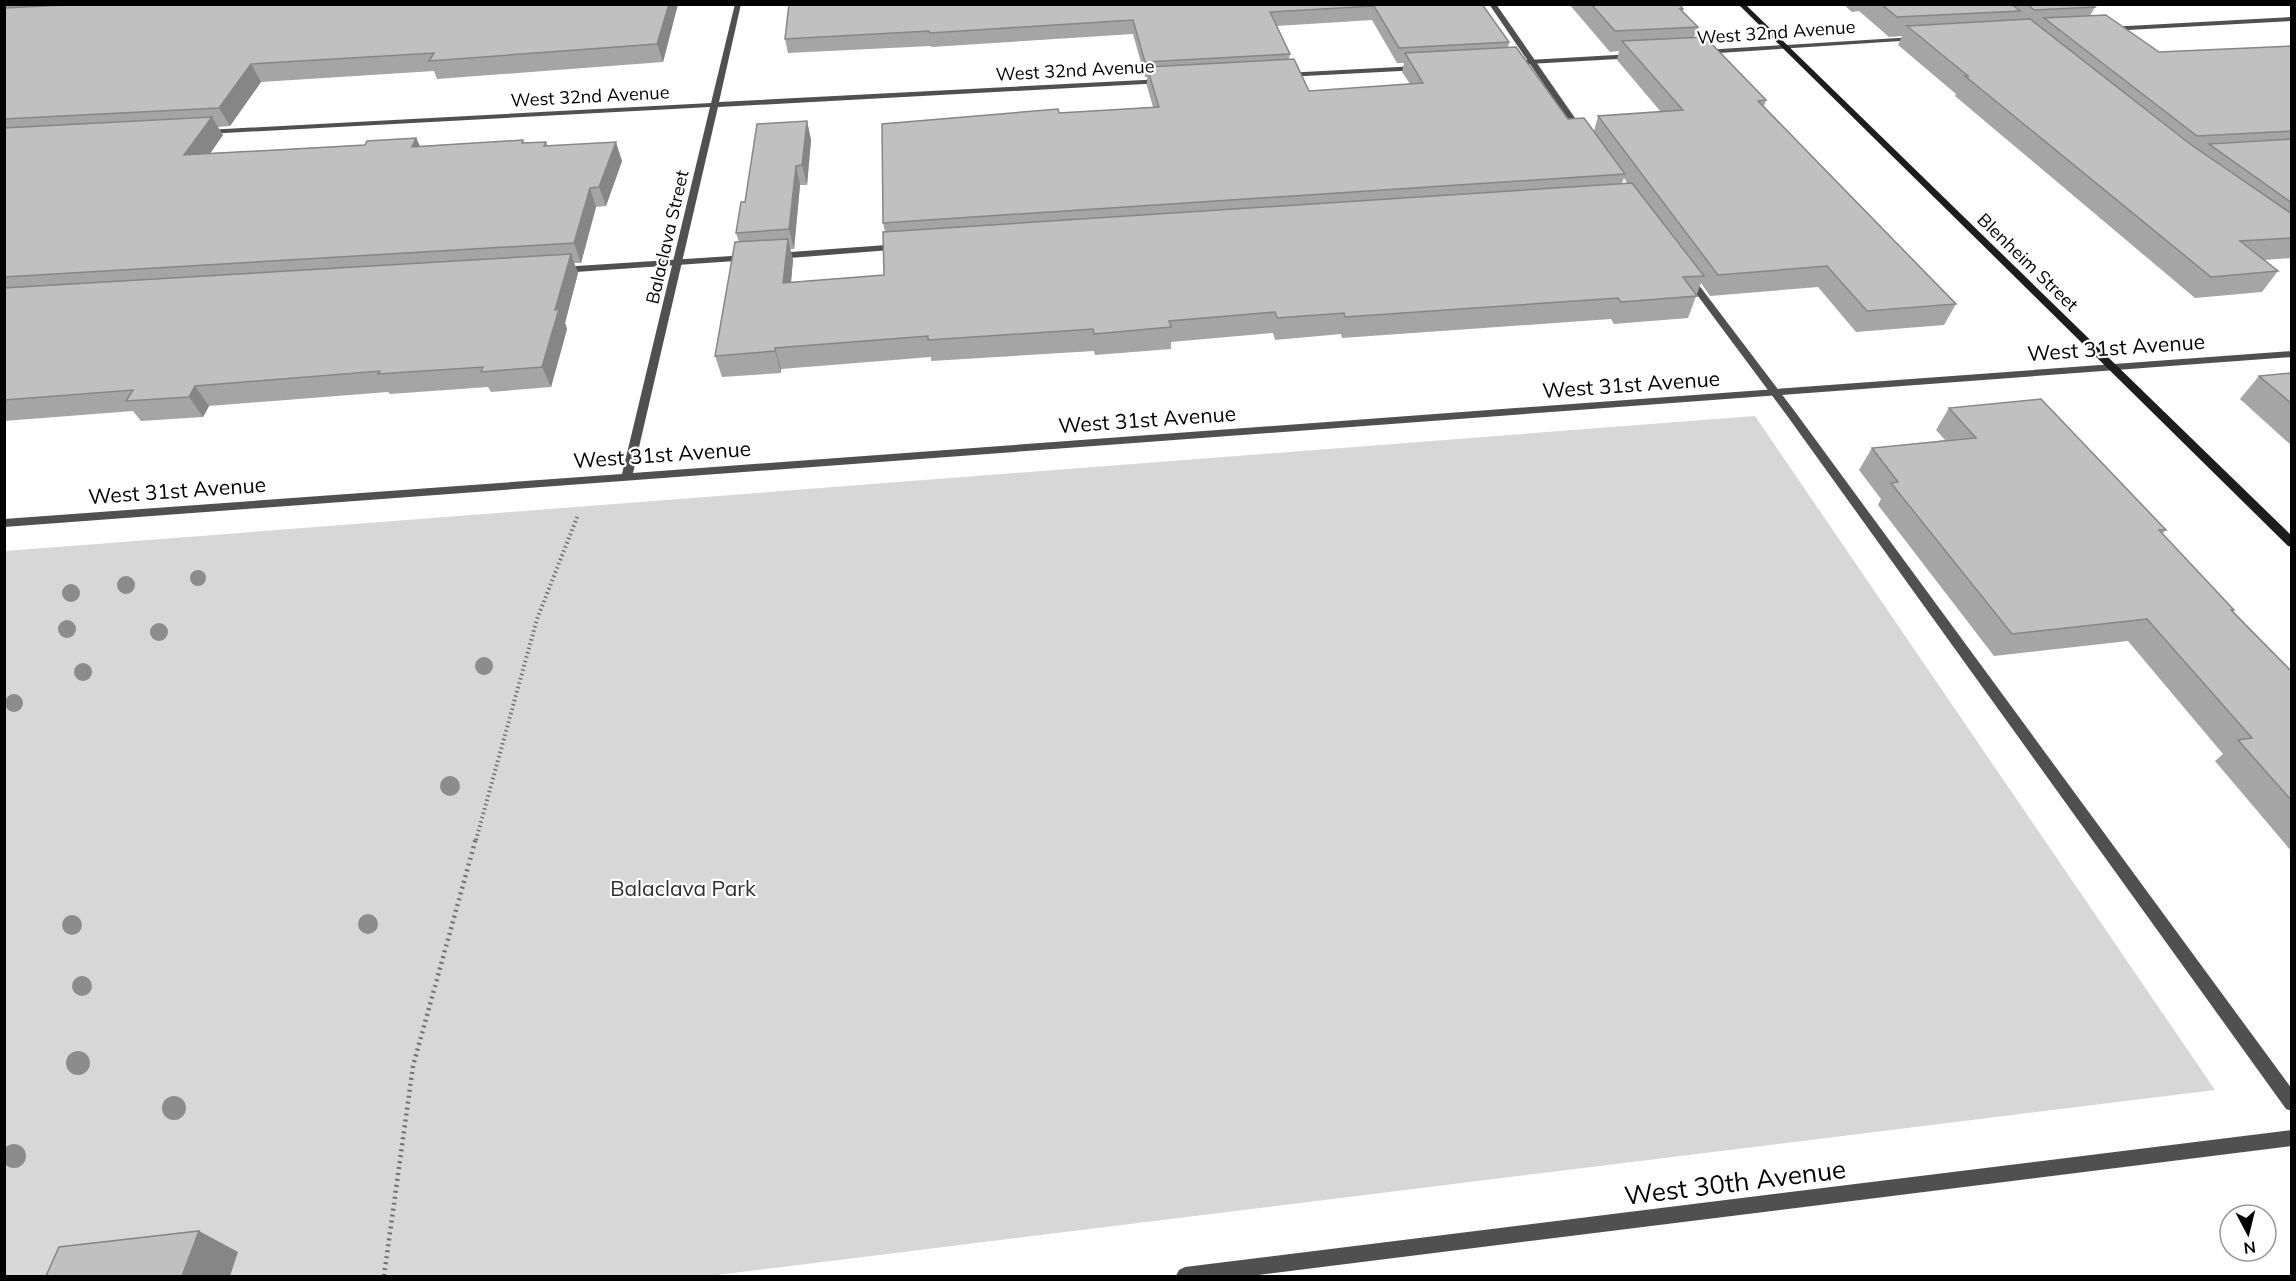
<svg xmlns="http://www.w3.org/2000/svg" width="2296" height="1281" font-family="Mulish,sans-serif">
<style>
.green{fill:#d7d7d7}
.lines{fill:none;stroke-linecap:round;stroke-linejoin:round}
.path-far1{stroke:#727272;stroke-width:4;stroke-dasharray:1.5 3;stroke-linecap:butt}
.path{stroke:#727272;stroke-width:4.5;stroke-dasharray:2 4;stroke-linecap:butt}
.lane{fill:#505050;fill-rule:evenodd}
.street{fill:#505050;fill-rule:evenodd}
.secondary{fill:#1d1d1d;fill-rule:evenodd}
.tree{fill:#8c8c8c}
.wall{fill:#a5a5a5;fill-rule:evenodd}
.shaded-wall{fill:#868686}
.building{fill:#c0c0c0;stroke:#868686;stroke-width:1.5}
.labels{text-anchor:middle;dominant-baseline:central;stroke-width:4.5;stroke-linejoin:round;paint-order:stroke}
.far-street-label{font-size:18px;fill:#000;stroke:#fff}
.street-label{font-size:21px;fill:#000;stroke:#fff}
.park-label{font-size:21px;fill:#2e2e2e;stroke:#fff}
.near-street-label{font-size:26px;fill:#000;stroke:#fff}
</style>
<rect width="100%" height="100%" fill="#fff"/>
<polygon class="green" points="1755,416 2215,1090 709,1276 5,1276 5,551"/>
<g class="lines">
<polyline class="path-far1" points="476,840 537,619 578,515"/>
<polyline class="path" points="384,1276 413,1066 476,838"/>
<g class="lane">
<polygon points="1489,4 1496,4 1584,131 1583,133 1577,133"/>
<polygon points="900,244 904,247 903,249 777,259 773,256 777,253"/>
<polygon points="747,255 751,258 750,260 561,273 557,270 561,267"/>
<polygon points="1689,275 1692,276 1796,413 2292,1089 2292,1111 2286,1109 1788,417 1686,280 1685,278"/>
</g>
<g class="street">
<polygon points="735,4 741,4 719,102 1163,79 1167,81 1163,83 718,107 633,473 2292,351 2292,357 4,527 4,519 622,474 710,107 206,134 202,132 206,130 711,103"/>
<polygon points="2292,17 2292,21 2109,31 2106,29 2109,27"/>
<polygon points="1914,37 1916,38 1916,40 1704,54 1700,52 1704,50"/>
<polygon points="1633,54 1636,54 1636,58 1513,65 1509,63 1513,61"/>
<polygon points="1417,66 1420,66 1420,70 1285,77 1281,75 1285,73"/>
<polygon points="2292,1130 2292,1146 1250,1276 1176,1276 1179,1270 1185,1267"/>
</g>
<polygon class="secondary" points="1738,4 1745,4 2292,536 2292,547 2288,546"/>
</g>
<g class="tree">
<circle cx="198" cy="578" r="8"/>
<circle cx="126" cy="585" r="9"/>
<circle cx="71" cy="593" r="9"/>
<circle cx="67" cy="629" r="9"/>
<circle cx="159" cy="632" r="9"/>
<circle cx="484" cy="666" r="9"/>
<circle cx="83" cy="672" r="9"/>
<circle cx="14" cy="703" r="9"/>
<circle cx="450" cy="786" r="10"/>
<circle cx="368" cy="924" r="10"/>
<circle cx="72" cy="925" r="10"/>
<circle cx="82" cy="986" r="10"/>
<circle cx="78" cy="1063" r="12"/>
<circle cx="174" cy="1108" r="12"/>
<circle cx="14" cy="1156" r="12"/>
</g>
<g class="wall">
<polygon points="4,4 678,4 663,62 437,79 434,71 261,82 230,126 218,127 223,135 210,153 365,145 416,138 420,146 523,140 524,143 546,142 548,146 622,161 606,206 596,207 581,263 574,263 578,273 565,323 567,329 551,387 491,392 488,387 390,394 388,392 209,406 203,417 141,421 133,411 4,421"/>
<path d="M789 4H1482L1509 42 1508 48 1568 119 1594 131 1598 116 1661 112 1617 60 1619 51 1610 52 1569 4H1679L1683 9 1682 11 1698 27 1694 37 1766 100 1764 106 1956 304 1944 325 1856 332 1818 287 1710 296 1701 283 1688 318 1614 324 1611 319 1342 338 1341 334 1275 340 1273 333 1171 342V349L1095 355 1094 351 931 361V357L781 369V373L722 377 715 356 739 242 736 233 745 202 807 121 811 140 807 185H800L794 249H790L793 260 791 282 884 275 885 232 883 223 1059 113 1153 107 1147 86V77H1145L1133 34 931 47V46L788 53 785 39ZM1372 20 1397 63H1404L1402 72 1410 84 1309 91 1289 59 1290 54 1277 26ZM1624 178 1627 183H1622Z"/>
<polygon points="1843,4 2092,4 2095,7 2090,16 2159,52 2292,46 2292,258 2263,260 2278,271 2262,292 2195,298 1955,96 1956,94 1898,45 1902,36 1889,37 1859,11 1852,12"/>
<polygon points="2292,373 2292,446 2240,399 2259,376"/>
<polygon points="1949,408 2166,530 2162,534 2234,610 2233,611 2292,672 2292,852 2215,761 2223,754 2128,641 1994,656 1878,505 1881,499 1859,470 1872,448 1945,440 1936,430"/>
</g>
<g class="shaded-wall">
<polygon points="669,4 678,4 663,62 657,44"/>
<polygon points="251,64 261,82 230,126 219,108"/>
<polygon points="212,117 223,135 196,174 184,155"/>
<polygon points="807,121 811,140 807,185 802,165"/>
<polygon points="416,138 425,157 412,147"/>
<polygon points="616,142 622,161 606,206 599,187"/>
<polygon points="796,166 800,185 794,249 789,229"/>
<polygon points="590,188 596,207 581,263 574,243"/>
<polygon points="788,239 793,260 789,304 783,283"/>
<polygon points="571,254 578,273 565,323 567,329 551,387 542,367 555,310"/>
<polygon points="775,348 781,369 781,373 775,351"/>
<polygon points="195,386 209,406 203,417 189,397"/>
<polygon points="199,1231 238,1252 230,1276 182,1276"/>
</g>
<g class="building">
<polygon points="84,4 669,4 657,44 429,61 434,53 251,64 219,108 4,119 4,8"/>
<polygon points="789,4 1482,4 1509,42 1399,48 1374,6 1270,12 1290,54 1145,62 1133,20 930,33 929,31 785,39"/>
<polygon points="1591,4 1679,4 1683,9 1680,9 1698,27 1615,31"/>
<polygon points="1881,4 2011,4 2020,11 1897,17"/>
<polygon points="2027,4 2092,4 2095,7 2034,10"/>
<polygon points="2106,15 2159,52 2292,46 2292,131 2197,136 2044,18"/>
<polygon points="2030,19 2190,144 2292,214 2292,238 2240,241 2278,271 2211,277 1965,76 1968,76 1907,26"/>
<polygon points="1705,37 1766,100 1758,101 1956,304 1867,311 1827,266 1718,275 1598,116 1683,110 1622,41"/>
<polygon points="1516,47 1568,119 1584,118 1625,174 883,223 882,124 1058,109 1059,113 1159,107 1147,67 1294,59 1309,91 1423,83 1405,53"/>
<polygon points="212,117 184,155 365,145 367,141 416,138 412,147 523,140 522,143 546,142 544,146 616,142 599,187 590,188 574,243 4,277 4,128"/>
<polygon points="807,121 802,165 796,166 789,229 736,233 741,202 745,202 757,124"/>
<polygon points="2292,139 2292,203 2209,144"/>
<polygon points="1632,183 1704,276 1683,277 1697,296 1621,302 1618,298 1345,317 1344,313 1277,318 1275,312 1169,321 1171,327 1094,334 1093,329 928,340 928,336 775,348 775,351 715,356 735,242 788,239 783,283 884,275 883,232"/>
<polygon points="571,254 555,310 559,309 542,367 481,372 483,367 378,374 380,371 195,386 189,397 126,401 133,390 4,400 4,288"/>
<polygon points="2292,373 2292,404 2259,376"/>
<polygon points="2041,399 2166,530 2159,530 2234,610 2231,610 2292,672 2292,801 2238,740 2252,738 2147,619 2012,634 1891,483 1898,482 1872,448 1976,438 1949,408"/>
<polygon points="199,1231 182,1276 46,1276 59,1247"/>
</g>
<g class="labels">
<g class="far-street-label">
<text transform="translate(1776 32) rotate(-4)">West 32nd Avenue</text>
<text transform="translate(1075 70) rotate(-3)">West 32nd Avenue</text>
<text transform="translate(590 96) rotate(-3)">West 32nd Avenue</text>
<text transform="translate(667 237) rotate(-77)">Balaclava Street</text>
<text transform="translate(2028 262) rotate(44)">Blenheim Street</text>
</g>
<g class="street-label">
<text transform="translate(2116 347) rotate(-4)">West 31st Avenue</text>
<text transform="translate(1631 384) rotate(-4)">West 31st Avenue</text>
<text transform="translate(1147 419) rotate(-4)">West 31st Avenue</text>
<text transform="translate(662 454) rotate(-4)">West 31st Avenue</text>
<text transform="translate(177 490) rotate(-4)">West 31st Avenue</text>
</g>
<g class="park-label">
<text x="683" y="888">Balaclava Park</text>
</g>
<g class="near-street-label">
<text transform="translate(1735 1182) rotate(-7)">West 30th Avenue</text>
</g>
</g>
<rect width="2296" height="1281" fill="none" stroke="#000000" stroke-width="12"/>
<g transform="translate(2248 1233) rotate(173)"><circle r="28" fill="#ffffff" stroke="#999999" stroke-width="1.5"/>
<path d="M0-4.5L10 22L0 15L-10 22Z" fill="#000000"/>
<text y="-9" font-size="16" font-weight="bold" text-anchor="middle" fill="#000000">N</text>
</g>
</svg>
